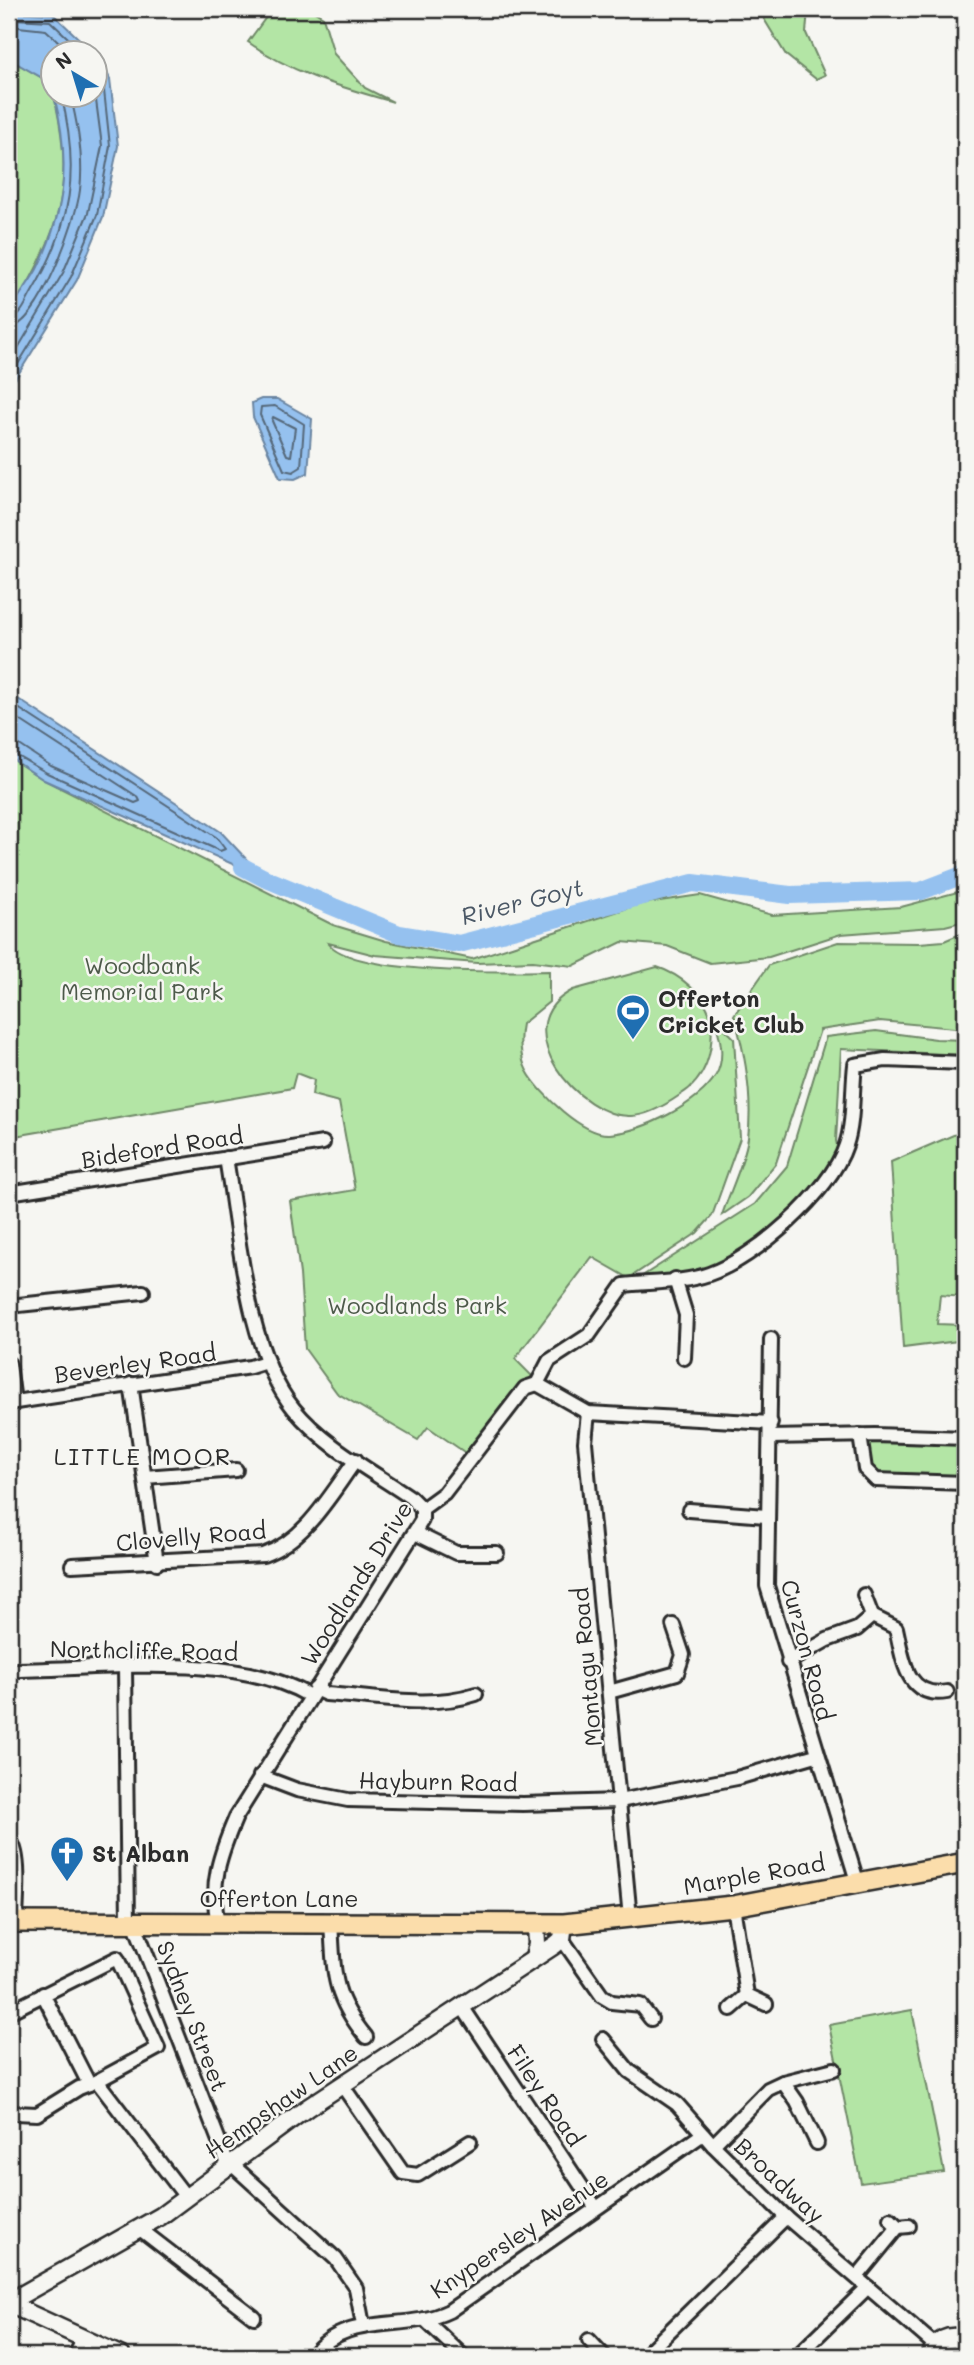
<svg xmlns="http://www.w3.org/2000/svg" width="974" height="2365" font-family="Mali,sans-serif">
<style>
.green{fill:#b3e5a5;stroke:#6f8868;stroke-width:2}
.water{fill:#95c1ef;stroke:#6b85a1;stroke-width:2}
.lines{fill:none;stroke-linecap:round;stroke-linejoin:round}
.shore{stroke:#556779;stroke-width:2}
.river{stroke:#95c1ef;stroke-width:18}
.minor-casing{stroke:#2b2b2b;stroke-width:18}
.tertiary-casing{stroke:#2b2b2b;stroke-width:21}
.secondary-casing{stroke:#2b2b2b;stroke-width:23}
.primary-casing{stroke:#2b2b2b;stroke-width:24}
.minor{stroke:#f6f6f2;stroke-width:12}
.tertiary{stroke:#f6f6f2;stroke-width:16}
.secondary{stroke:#f6f6f2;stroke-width:18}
.primary{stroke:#fbddab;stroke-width:19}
.labels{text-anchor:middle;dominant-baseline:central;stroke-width:5;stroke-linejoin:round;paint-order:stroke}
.park-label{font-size:23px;fill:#4d5a4a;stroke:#f6f6f2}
.poi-label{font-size:23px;font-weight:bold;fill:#2b2b2b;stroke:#f6f6f2;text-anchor:start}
.street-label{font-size:23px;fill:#2b2b2b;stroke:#f6f6f2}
.water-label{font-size:24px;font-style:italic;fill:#4b5866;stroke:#f6f6f2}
.neighbourhood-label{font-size:24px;letter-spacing:2px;fill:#2b2b2b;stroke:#f6f6f2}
</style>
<rect width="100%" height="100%" fill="#f6f6f2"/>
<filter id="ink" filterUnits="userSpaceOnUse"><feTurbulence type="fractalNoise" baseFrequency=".0143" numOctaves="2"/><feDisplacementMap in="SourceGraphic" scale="14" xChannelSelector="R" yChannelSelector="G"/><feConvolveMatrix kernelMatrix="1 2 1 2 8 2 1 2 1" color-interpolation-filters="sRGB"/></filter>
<g filter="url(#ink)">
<g class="green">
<path d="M272 9H310L323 17 334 54 365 88 393 102C338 86 295 75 248 42Z"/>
<polygon points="765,9 808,9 806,33 825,75 816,79 786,55 764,19"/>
<path d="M9 59 51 83C77 186 62 227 9 317Z"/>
<path d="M9 757 44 780 333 925 386 941 472 959 640 904 700 895 772 915 901 907 965 890V921L945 926 841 934 769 957 710 963 667 946 622 942 573 966 533 961 477 963 375 955 328 943C353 975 506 972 549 971V1002L522 1024C519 1038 520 1058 527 1071 539 1093 583 1136 610 1134 643 1131 699 1104 716 1075 726 1057 720 1036 714 1018L734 1038 740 1138 712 1216 697 1233 629 1278 592 1257 515 1359 532 1376 470 1456 428 1427 418 1440 337 1393 305 1349 300 1274 290 1201 355 1190 339 1102 312 1095 314 1080 296 1073 292 1088 9 1137Z"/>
<path d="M965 932V1029L880 1021 820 1030 776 1163 748 1197 722 1215C730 1191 744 1163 748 1138 753 1098 745 1053 734 1015L769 965 838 942 919 943 944 941Z"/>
<path d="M657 967C679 974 708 996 711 1021 714 1050 706 1080 680 1095 667 1104 648 1116 631 1116 581 1119 501 1026 573 990Z"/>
<path d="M876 1031 936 1039 965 1040V1055L841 1049 836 1141 838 1150C808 1197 762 1252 706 1269 684 1276 658 1276 636 1280L755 1204 787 1166 826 1037Z"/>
<polygon points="965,1130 965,1286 963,1297 940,1295 937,1324 964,1325 965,1319 965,1340 903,1348 891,1162"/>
<polygon points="860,1435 965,1438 965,1483 868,1475"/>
<polygon points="912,2010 944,2172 861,2183 829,2025"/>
<polygon points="965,2340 965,2356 931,2356 932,2352"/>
</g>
<g class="water">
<polygon points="9,12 53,14 93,52 52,52 52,90 51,83 9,59"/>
<path d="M95 54 102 62 110 79 118 146 103 217 77 280 9 389C9 367 5 341 9 319 12 301 30 284 38 267 67 207 70 158 54 95L94 94Z"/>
<polygon points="261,399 277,399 312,419 308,473 295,479 280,478 253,417 252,403"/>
<polygon points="9,693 221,832 264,878 44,780 9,757"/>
</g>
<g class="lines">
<g class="shore">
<polyline points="9,10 15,19 50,21 83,52"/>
<polyline points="9,26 46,30 70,52"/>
<path d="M9 319C21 318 26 302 32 292 72 225 80 170 61 94"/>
<path d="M9 328C39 327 77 218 80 190 84 158 78 125 70 94"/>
<polyline points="9,363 63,273 88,213 102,146 94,85"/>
<polyline points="9,379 71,277 97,215 110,146 103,81 94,64"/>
<polygon points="275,406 304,424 301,467 293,472 284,470 260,415 261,407"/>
<polygon points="273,417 295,428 291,456 287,455 272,421"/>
<polyline points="9,702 216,837 225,849 220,851 47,773 9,751"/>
<polyline points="9,713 138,797 140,801 135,803 51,766 18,744 9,742"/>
</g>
<polyline class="river" points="243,867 264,878 399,934 459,944 693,883 790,895 921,891 965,874"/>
<g class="minor-casing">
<g id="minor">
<path d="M226 1158C239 1233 246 1350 294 1409 324 1446 372 1471 410 1497L422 1509"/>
<polyline points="9,1193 323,1143"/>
<polyline points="675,1279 686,1315 684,1358"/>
<polyline points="9,1306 143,1292"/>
<polyline points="771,1339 767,1586 857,1881"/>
<polyline points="9,1364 14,1402"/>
<polyline points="131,1384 157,1563"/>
<path d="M537 1384 549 1361 589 1335 624 1285C650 1282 683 1283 709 1274 754 1259 831 1192 846 1145 854 1122 852 1090 855 1065L885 1060 963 1063"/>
<polyline points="537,1384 588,1413 771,1423"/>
<polyline points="9,1403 250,1367 266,1362"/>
<polyline points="588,1413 585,1442 630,1918"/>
<polyline points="860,1435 865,1469 876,1480 965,1483"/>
<polyline points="770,1437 875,1435 965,1438"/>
<polyline points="145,1477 236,1470"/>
<polyline points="422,1509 444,1493 525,1388 537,1384"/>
<polyline points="689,1510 766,1516"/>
<polyline points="415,1533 456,1553 497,1553"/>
<path d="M72 1565 263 1555C306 1540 330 1495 356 1460"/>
<polyline points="864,1595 872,1616"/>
<path d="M788 1662 827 1640 857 1629 872 1616 896 1628C903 1659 906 1699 947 1692"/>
<polyline points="125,1667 128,1923"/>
<path d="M9 1670C98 1670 232 1650 310 1696"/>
<path d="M315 1689 326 1694C374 1697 431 1709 476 1694"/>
<polyline points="609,1692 677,1673 683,1655 673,1625"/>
<polyline points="260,1776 297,1790 348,1800 523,1804 619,1801 737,1778 816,1755"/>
<path d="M9 1839C22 1852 16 1903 16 1922"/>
<polyline points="733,1906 747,1995"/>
<path d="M331 1921C334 1974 332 1995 366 2037"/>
<polyline points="134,1922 226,2159 336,2259 356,2288 363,2325"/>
<path d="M218 1923C209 1884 221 1852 236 1817L422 1520V1509"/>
<polyline points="562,1939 602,1996 612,2002 640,2005 651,2019"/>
<polyline points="43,1994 89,2084"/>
<polyline points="461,2005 596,2208"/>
<polyline points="731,2009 747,1995 766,2004"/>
<polyline points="9,2012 117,1958 158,2048 97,2081 79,2088 37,2114 15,2113 9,2108"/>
<polyline points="603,2039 629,2071 677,2104 713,2145 786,2217 936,2346"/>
<polyline points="97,2081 186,2197"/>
<polyline points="783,2082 797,2102 817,2143"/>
<polyline points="342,2085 403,2173 418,2175 470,2142"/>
<polyline points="713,2145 768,2089 783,2082 834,2069"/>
<polyline points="890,2219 898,2227 909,2226"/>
<polyline points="140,2229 254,2317"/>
<polyline points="857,2277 898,2227"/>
<polyline points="424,2319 463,2356"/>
<polyline points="589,2340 604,2356"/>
<polyline points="75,2356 84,2338"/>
<path d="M312 2356C346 2311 404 2333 449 2311L703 2134"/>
<polyline points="644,2356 786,2217"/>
<polyline points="797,2356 868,2287"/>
</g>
</g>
<g class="tertiary-casing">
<g id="tertiary">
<polyline points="534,1957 537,1944 536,1924"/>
<polyline points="9,2302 161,2216 307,2108 555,1945 562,1939 564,1924"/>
<polyline points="9,2304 122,2356"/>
</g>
</g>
<g class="secondary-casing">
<path id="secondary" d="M931 2356C937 2340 949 2334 965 2340"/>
</g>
<g class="primary-casing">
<polyline id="primary" points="9,1922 564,1924 733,1906 965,1863"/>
</g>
<use href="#minor" class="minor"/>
<use href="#tertiary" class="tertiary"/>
<use href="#secondary" class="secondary"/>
<use href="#primary" class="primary"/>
</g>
</g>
<defs>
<g id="stadium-pin" transform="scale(1.75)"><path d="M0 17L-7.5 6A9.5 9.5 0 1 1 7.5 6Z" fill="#1f6fb2" stroke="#f6f6f2"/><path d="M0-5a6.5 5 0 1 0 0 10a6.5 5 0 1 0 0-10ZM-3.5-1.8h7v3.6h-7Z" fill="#fff"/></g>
<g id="church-pin" transform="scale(1.75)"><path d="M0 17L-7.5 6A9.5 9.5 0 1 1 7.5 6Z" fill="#1f6fb2" stroke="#f6f6f2"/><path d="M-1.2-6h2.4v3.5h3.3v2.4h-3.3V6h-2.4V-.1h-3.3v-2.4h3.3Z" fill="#fff"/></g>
</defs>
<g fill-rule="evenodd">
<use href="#stadium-pin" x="633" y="1011"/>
<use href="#church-pin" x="67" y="1853"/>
</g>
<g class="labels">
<g class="park-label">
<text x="142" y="965">Woodbank<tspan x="142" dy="26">Memorial Park</tspan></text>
<text x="417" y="1305">Woodlands Park</text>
</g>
<g class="poi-label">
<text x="658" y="998">Offerton<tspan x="658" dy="26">Cricket Club</tspan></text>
<text x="92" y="1853">St Alban</text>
</g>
<g class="street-label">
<text transform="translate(162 1147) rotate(-9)">Bideford Road</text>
<text transform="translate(135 1363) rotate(-8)">Beverley Road</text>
<text transform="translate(191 1536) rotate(-5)">Clovelly Road</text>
<text transform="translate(356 1583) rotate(-58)">Woodlands Drive</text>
<text transform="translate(144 1650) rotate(1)">Northcliffe Road</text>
<text transform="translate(808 1650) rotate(75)">Curzon Road</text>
<text transform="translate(586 1667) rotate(-95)">Montagu Road</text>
<text transform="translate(438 1781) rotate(1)">Hayburn Road</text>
<text transform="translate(754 1874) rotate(-10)">Marple Road</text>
<text x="279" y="1898">Offerton Lane</text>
<text transform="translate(193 2016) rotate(69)">Sydney Street</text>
<text transform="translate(546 2095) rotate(56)">Filey Road</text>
<text transform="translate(281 2101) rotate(-35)">Hempshaw Lane</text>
<text transform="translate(780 2180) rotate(43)">Broadway</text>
<text transform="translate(519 2234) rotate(-34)">Knypersley Avenue</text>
</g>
<g class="water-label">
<text transform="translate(522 901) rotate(-14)">River Goyt</text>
</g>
<g class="neighbourhood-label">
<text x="143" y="1455">LITTLE MOOR</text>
</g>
</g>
<rect width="974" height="2365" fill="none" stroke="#f6f6f2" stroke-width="35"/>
<rect x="18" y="18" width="939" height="2330" fill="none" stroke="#2b2b2b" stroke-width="2.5" filter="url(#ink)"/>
<g transform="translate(74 74) rotate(322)"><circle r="33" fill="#f6f6f2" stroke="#a5a5a2" stroke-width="2"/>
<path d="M0-5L12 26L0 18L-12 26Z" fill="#1f6fb2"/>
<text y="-10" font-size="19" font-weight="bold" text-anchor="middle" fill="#2b2b2b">N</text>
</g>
</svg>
